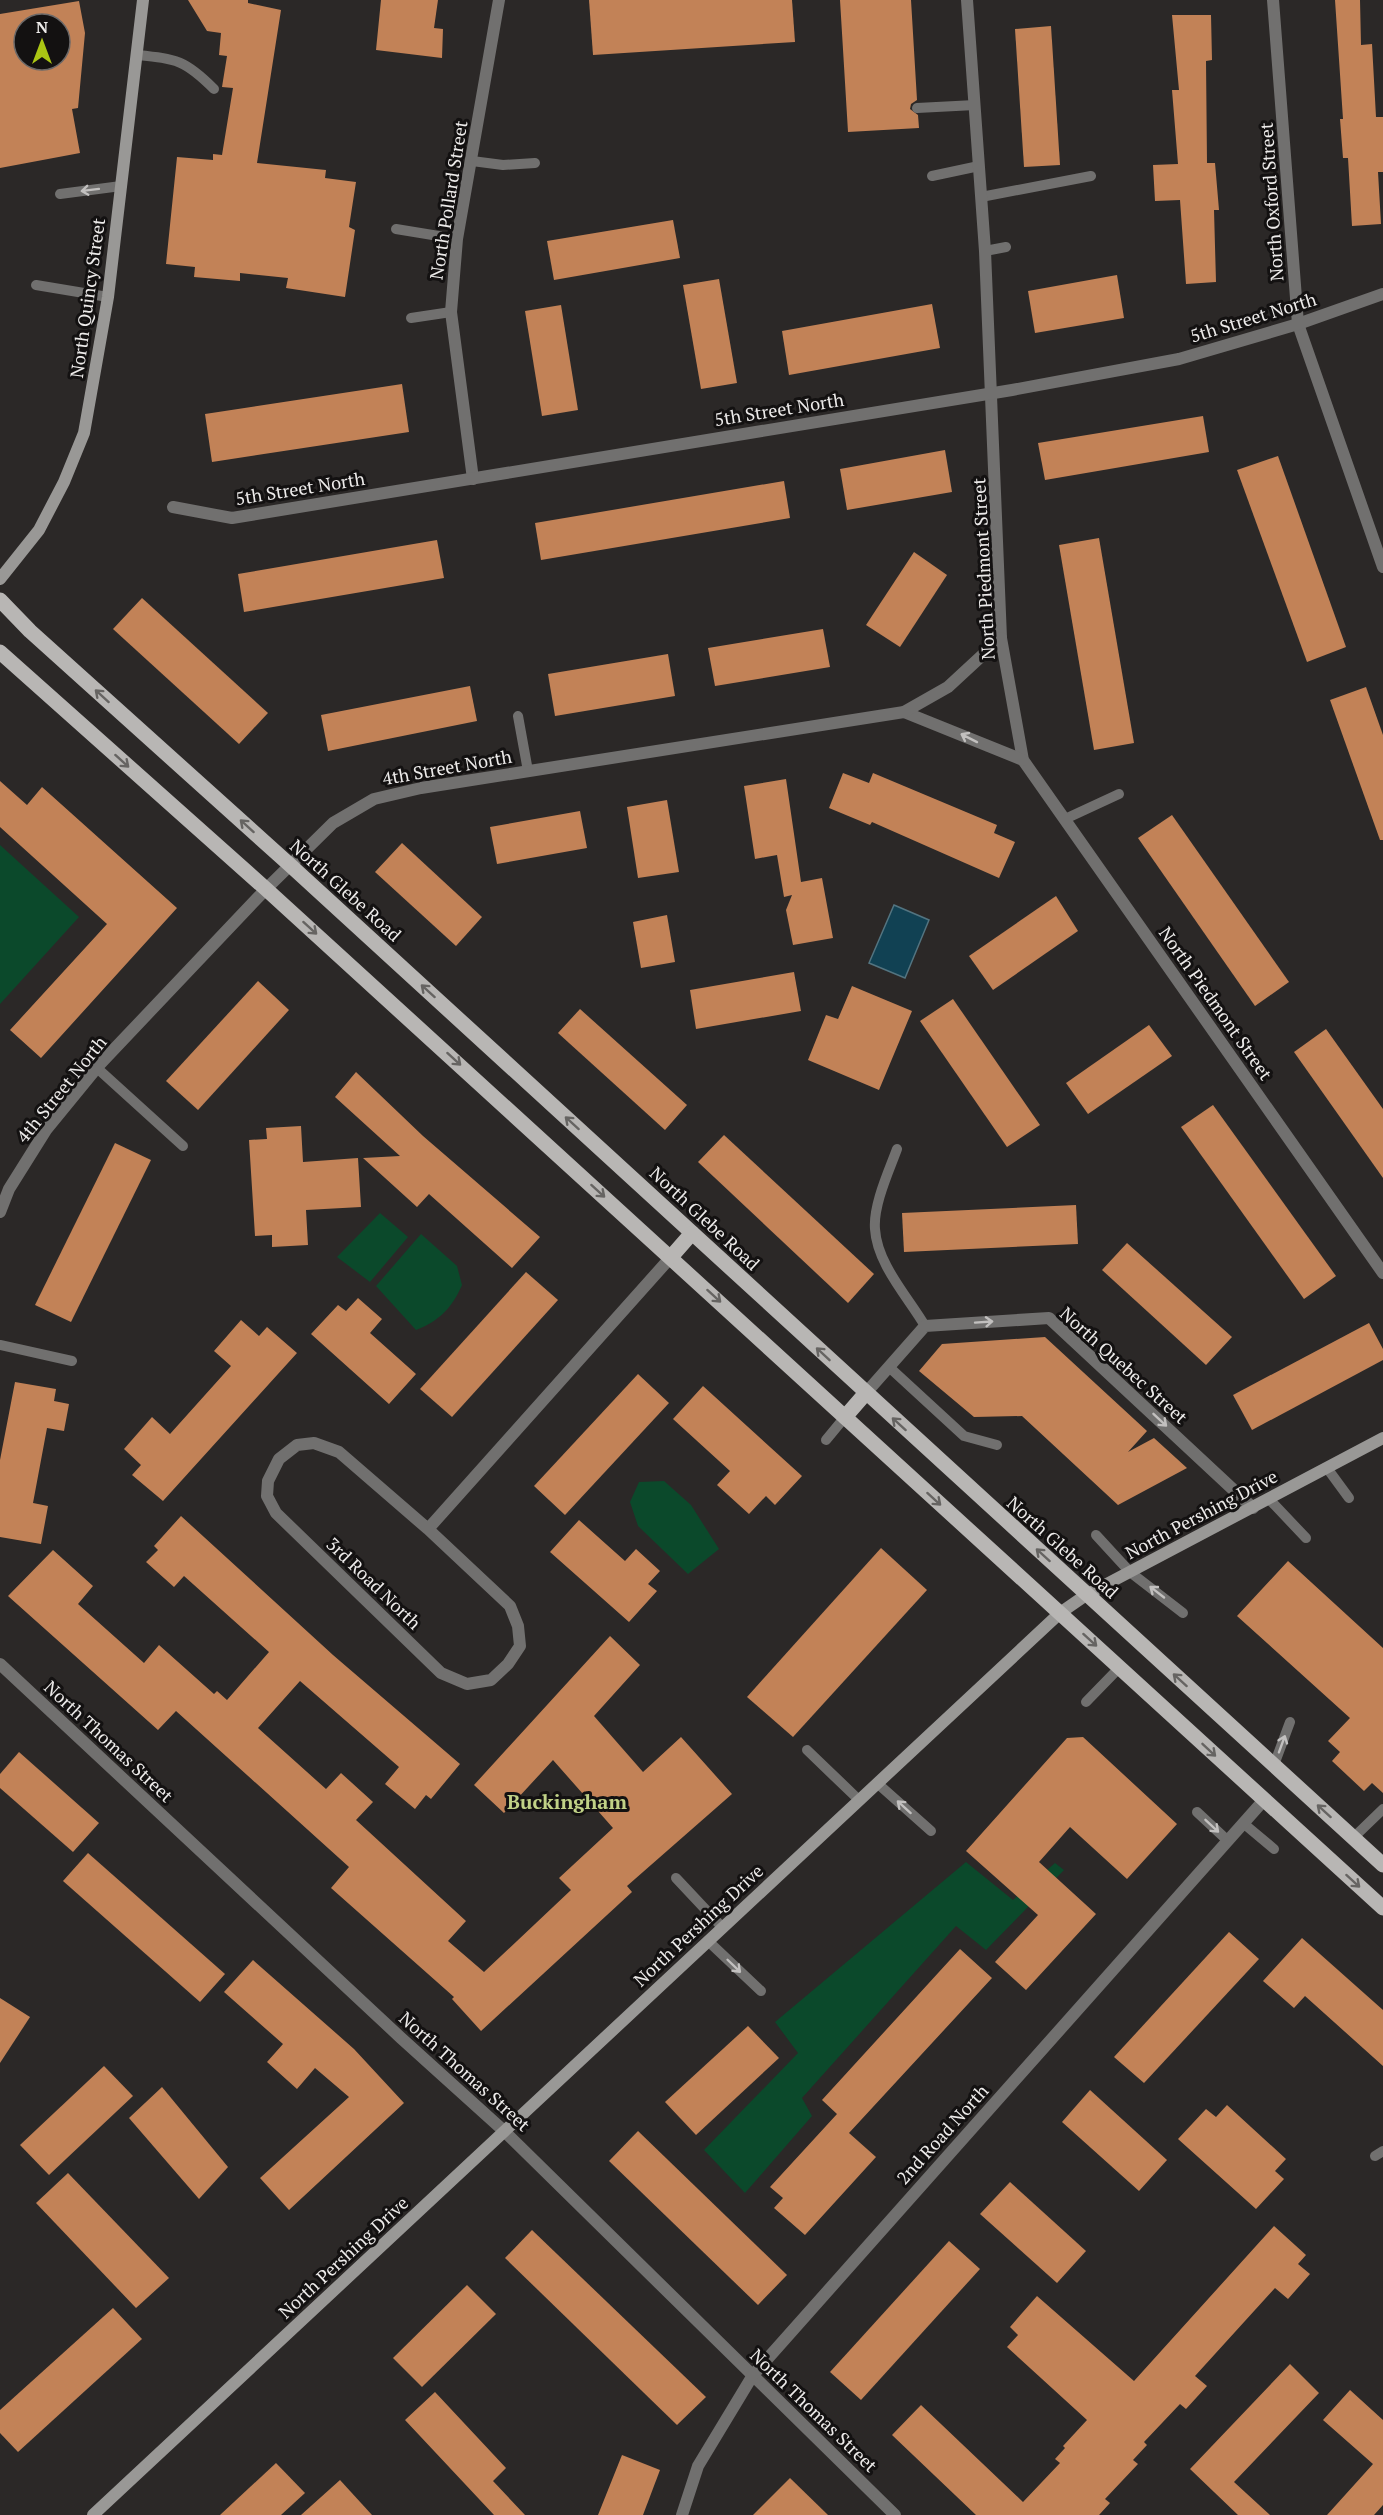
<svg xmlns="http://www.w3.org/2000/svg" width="1383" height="2515" font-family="'PT Serif',serif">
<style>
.green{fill:#0b492b}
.water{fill:#114153;stroke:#537480;stroke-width:1.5}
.building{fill:#c28257;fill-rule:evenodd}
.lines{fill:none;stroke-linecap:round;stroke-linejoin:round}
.lane{stroke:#71706f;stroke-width:10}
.street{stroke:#71706f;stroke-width:12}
.secondary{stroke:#999896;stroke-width:12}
.primary{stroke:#b8b6b4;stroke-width:15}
.oneway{stroke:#c2c0bf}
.oneway2{stroke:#666462}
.labels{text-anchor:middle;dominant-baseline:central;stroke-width:6;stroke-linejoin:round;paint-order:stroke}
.street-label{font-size:18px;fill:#edebea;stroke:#131111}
.neighbourhood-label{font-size:20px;font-weight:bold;fill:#c1d287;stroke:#131111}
</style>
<rect width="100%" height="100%" fill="#2b2827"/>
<g class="green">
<polygon points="0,845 79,917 0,1004"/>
<polygon points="380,1213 408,1237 370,1282 337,1257"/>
<path d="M421 1234 457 1266 462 1285C452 1308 439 1321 416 1330L376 1286Z"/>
<polygon points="664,1481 691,1505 719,1549 688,1574 638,1526 630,1502 639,1482"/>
<polygon points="966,1862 1013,1900 1055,1863 1064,1870 986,1950 956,1926 802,2098 812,2116 745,2193 704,2150 798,2053 775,2022"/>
</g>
<polygon class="water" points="894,905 929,920 905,978 869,963"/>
<g class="building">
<polygon points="188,0 248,0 248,3 281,10 257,163 326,170 325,178 356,182 349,227 355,230 345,297 286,288 288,278 240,273 240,281 194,277 195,267 166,264 177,157 213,160 213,154 222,155 233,88 222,87 227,56 219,55 221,33 207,31"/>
<polygon points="381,0 438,0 434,28 443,29 442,58 376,50"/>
<polygon points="589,0 792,0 795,42 593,55"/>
<polygon points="840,0 911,0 917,100 911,104 910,109 918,115 919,128 848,132"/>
<polygon points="1335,0 1360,0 1361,45 1372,44 1376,117 1383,117 1383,172 1378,172 1381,224 1352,226 1348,158 1343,158 1340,119 1343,119"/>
<path d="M79 1 85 33 78 108 72 109 80 153 0 168V14ZM24 24H60V60H24Z"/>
<polygon points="1172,15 1211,15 1212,60 1206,61 1207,163 1215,163 1219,210 1214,210 1216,282 1186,284 1180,200 1155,201 1153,165 1178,164 1172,90 1179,90"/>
<polygon points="1051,26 1060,165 1024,167 1015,29"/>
<polygon points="673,220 680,258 554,280 547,241"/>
<polygon points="1117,275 1124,318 1035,333 1028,291"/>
<polygon points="719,279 737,383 701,389 683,285"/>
<polygon points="932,304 940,348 789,375 782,331"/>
<polygon points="561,305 578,410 542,416 525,311"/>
<polygon points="402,384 409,432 212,462 205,414"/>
<polygon points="1203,416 1209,452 1045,480 1038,443"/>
<polygon points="945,450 952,492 847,510 840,469"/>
<polygon points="1278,456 1346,647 1307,662 1237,470"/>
<polygon points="784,481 790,518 541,560 535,523"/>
<polygon points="1099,538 1134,743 1094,750 1059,545"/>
<polygon points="437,540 444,578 244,612 238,574"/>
<polygon points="914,552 947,575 900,647 866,625"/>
<polygon points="142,598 268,713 239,744 113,629"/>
<polygon points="823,629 830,667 715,686 708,648"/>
<polygon points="668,654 675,696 555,716 548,674"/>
<polygon points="470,686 477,721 328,751 321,715"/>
<polygon points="1366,687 1383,735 1383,840 1380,840 1330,700"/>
<polygon points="843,773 869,783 873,773 997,825 994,833 1015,842 999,878 872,822 870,825 829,808"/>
<polygon points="786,779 801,882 822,878 833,938 793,945 786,910 792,895 784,897 777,855 755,859 744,786"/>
<polygon points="0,781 27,805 42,787 177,908 41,1058 10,1030 107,924 0,827"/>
<polygon points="667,800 679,872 638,878 627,807"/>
<polygon points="580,811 587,848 497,864 490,827"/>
<polygon points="1172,815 1289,982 1255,1006 1138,838"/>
<polygon points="402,843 482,917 456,946 375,872"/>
<polygon points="1056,896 1078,931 993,990 969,956"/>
<polygon points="667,915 675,962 641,968 633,922"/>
<polygon points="794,972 801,1011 696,1029 690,990"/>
<polygon points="258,981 289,1010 198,1110 166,1081"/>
<polygon points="852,986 912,1011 879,1090 808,1060 826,1015 838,1019"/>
<polygon points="953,999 1040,1125 1007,1147 920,1021"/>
<polygon points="580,1009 687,1105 665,1130 558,1033"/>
<polygon points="1149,1025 1172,1056 1088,1114 1066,1083"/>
<polygon points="1326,1029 1383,1109 1383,1178 1294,1052"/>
<polygon points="356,1072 423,1136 540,1237 512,1268 429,1194 417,1207 363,1158 400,1156 335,1097"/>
<polygon points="1213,1105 1336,1276 1304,1299 1181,1127"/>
<polygon points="301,1126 303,1162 358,1158 361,1207 306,1210 308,1245 272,1247 272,1235 255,1236 249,1140 267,1139 266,1128"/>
<polygon points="724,1135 874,1274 848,1303 698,1162"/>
<polygon points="115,1143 151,1160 71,1322 35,1305"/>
<polygon points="1076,1205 1078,1244 904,1252 902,1213"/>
<polygon points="1127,1243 1232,1337 1206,1365 1102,1270"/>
<polygon points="526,1272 558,1300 452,1417 420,1389"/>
<polygon points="358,1298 382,1319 370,1333 416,1374 389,1404 311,1334 338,1305 346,1311"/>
<polygon points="241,1320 259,1336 267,1327 297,1353 163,1501 132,1475 141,1465 124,1449 152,1417 170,1434 231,1366 214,1351"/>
<polygon points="1369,1323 1383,1349 1383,1360 1252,1430 1233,1395"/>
<polygon points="1045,1337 1147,1431 1128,1452 1154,1438 1187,1468 1118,1505 1022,1416 974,1417 919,1371 942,1344"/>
<polygon points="638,1374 669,1403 565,1515 534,1486"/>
<polygon points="15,1382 56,1389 54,1401 69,1404 64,1431 47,1428 33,1503 48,1506 41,1544 0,1537 0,1460"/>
<polygon points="703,1386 802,1476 775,1505 766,1496 749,1514 717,1485 730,1471 673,1419"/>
<polygon points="181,1516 333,1655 460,1764 431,1799 426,1795 415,1809 385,1784 399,1767 300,1681 258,1728 326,1789 341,1773 373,1802 356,1820 466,1921 448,1941 484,1972 571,1890 559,1878 613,1828 553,1760 504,1813 474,1785 610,1636 640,1665 594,1716 643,1772 681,1737 732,1794 627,1886 632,1892 481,2031 452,1999 454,1997 331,1888 349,1867 176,1711 158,1730 8,1596 53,1550 93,1586 78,1604 144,1663 159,1645 214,1694 217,1691 227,1700 269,1652 184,1576 174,1587 146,1562 158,1550 154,1546"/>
<polygon points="579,1520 625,1561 636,1549 660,1571 648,1584 657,1591 629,1622 550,1552"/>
<polygon points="881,1548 927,1590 793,1737 747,1697"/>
<polygon points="1288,1561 1383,1648 1383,1793 1372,1783 1364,1791 1332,1761 1340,1752 1328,1741 1350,1718 1237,1616"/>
<polygon points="1083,1737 1177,1824 1127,1879 1070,1827 1039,1862 1096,1914 1026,1990 995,1962 1038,1915 966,1851 1067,1738"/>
<polygon points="19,1752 99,1823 73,1852 0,1788 0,1774"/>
<polygon points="88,1853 225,1974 200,2002 63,1881"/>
<polygon points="1229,1932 1259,1959 1144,2083 1114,2057"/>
<polygon points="1302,1938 1383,2010 1383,2066 1305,1996 1294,2008 1263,1981"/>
<polygon points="960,1949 992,1978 849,2133 876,2157 805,2235 774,2208 783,2198 770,2187 837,2114 822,2100"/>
<polygon points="253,1960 354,2049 404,2103 289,2210 260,2178 349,2097 315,2068 297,2089 267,2062 283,2044 224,1992"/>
<polygon points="0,1998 30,2017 0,2063"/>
<polygon points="748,2026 779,2058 696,2135 665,2102"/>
<polygon points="104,2066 133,2096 49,2175 20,2145"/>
<polygon points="162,2087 228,2167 199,2199 129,2118"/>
<polygon points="1090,2090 1167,2160 1139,2191 1062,2122"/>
<polygon points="1227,2105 1286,2159 1275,2171 1284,2179 1256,2209 1178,2139 1206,2109 1216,2117"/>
<polygon points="638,2131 787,2275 758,2305 609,2161"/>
<polygon points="68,2173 169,2278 136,2308 36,2203"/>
<polygon points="1010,2182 1086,2251 1057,2283 980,2214"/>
<polygon points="1274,2226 1306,2255 1298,2264 1310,2274 1288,2299 1275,2288 1195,2376 1207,2386 1186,2409 1180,2404 1144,2442 1147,2445 1133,2460 1138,2464 1105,2499 1110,2503 1099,2515 976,2515 892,2435 921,2405 1023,2502 1060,2463 1055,2459 1065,2448 1063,2446 1087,2420 1007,2347 1018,2335 1010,2327 1037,2296 1134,2381"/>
<polygon points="532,2230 706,2397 677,2425 505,2258"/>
<polygon points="949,2241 980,2269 861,2400 830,2372"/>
<polygon points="467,2285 496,2314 422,2387 393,2358"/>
<polygon points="113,2308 142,2339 18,2452 0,2433 0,2410"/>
<polygon points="1290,2364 1319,2393 1234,2482 1270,2515 1238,2515 1190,2469"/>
<polygon points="1350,2390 1383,2420 1383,2505 1374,2515 1327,2515 1373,2464 1323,2420"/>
<polygon points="435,2392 506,2468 493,2481 525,2515 494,2515 405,2420"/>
<polygon points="622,2455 660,2470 643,2515 598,2515"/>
<polygon points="276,2463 305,2493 281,2515 220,2515"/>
<polygon points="790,2478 828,2515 753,2515"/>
<polygon points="340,2480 372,2515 301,2515"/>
</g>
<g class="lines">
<g class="lane">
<path d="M137 55C177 59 185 60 214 89"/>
<polyline points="917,108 975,105"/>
<polyline points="472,161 503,165 535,163"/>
<polyline points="932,176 979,166"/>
<polyline points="60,194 121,186"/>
<polyline points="981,197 1091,176"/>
<polyline points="396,229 457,239"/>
<polyline points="985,251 1006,247"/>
<polyline points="36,285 108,297"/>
<polyline points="411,318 451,312"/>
<polyline points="518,716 528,771"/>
<polyline points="1065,819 1119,794"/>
<polyline points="97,1068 183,1146"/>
<path d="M897 1149C889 1171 873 1205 875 1229 877 1264 908 1297 925 1326"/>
<polyline points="0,1345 72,1361"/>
<polyline points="889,1367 964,1436 997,1445"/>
<polyline points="826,1440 845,1417"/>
<polyline points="1327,1468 1349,1498"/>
<polyline points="1269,1499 1306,1538"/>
<polyline points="1096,1535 1130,1572 1183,1613"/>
<polyline points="1086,1702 1120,1667"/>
<polyline points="807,1750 859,1800"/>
<polyline points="1274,1765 1290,1722"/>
<polyline points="877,1783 931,1831"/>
<polyline points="1197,1812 1227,1840"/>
<polyline points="1243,1823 1274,1849"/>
<polyline points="1353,1838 1383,1809"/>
<polyline points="676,1878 722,1927"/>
<polyline points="708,1941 761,1991"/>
<polyline points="1375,2156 1383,2151"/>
</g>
<g class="street">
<polyline points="967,0 985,251 1001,638 1023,760 1383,1273"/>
<polyline points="1273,0 1298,324 1383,567"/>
<polyline points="473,479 451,312 457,239 499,0"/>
<polyline points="173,507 232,518 1012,390 1179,359 1298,324 1383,294"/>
<polyline points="904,712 1023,760"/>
<polyline points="0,1212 9,1189 46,1130 100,1064 266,889 333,823 374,799 421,788 904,712 948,687 1001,638"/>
<polyline points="865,1394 925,1326 1049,1318 1253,1508"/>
<polyline points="428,1529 339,1452 314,1443 297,1445 279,1459 268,1481 267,1496 276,1513 441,1673 467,1684 491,1680 508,1664 520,1646 518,1626 510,1606 428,1529 671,1257"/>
<polyline points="0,1664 401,2038 504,2131 895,2515"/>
<polyline points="682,2515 698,2466 753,2375 1264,1800"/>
</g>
<g class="secondary">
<polyline points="0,579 39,530 64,482 84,433 108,297 143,0"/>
<polyline points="93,2515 1060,1613 1086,1595 1383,1438"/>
</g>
<g class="primary">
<polyline points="0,600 30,631 290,865 1383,1865"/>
<polyline points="0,652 266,889 1383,1908"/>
<polyline points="671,1257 692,1233"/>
<polyline points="845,1417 865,1394"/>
</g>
</g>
<defs><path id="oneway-shaft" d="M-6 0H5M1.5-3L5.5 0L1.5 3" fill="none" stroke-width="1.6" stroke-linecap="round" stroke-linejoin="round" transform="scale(1.5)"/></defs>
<g class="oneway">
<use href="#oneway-shaft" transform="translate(90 190) rotate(173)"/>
<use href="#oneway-shaft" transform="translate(969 738) rotate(-153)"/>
<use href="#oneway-shaft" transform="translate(984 1322) rotate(-4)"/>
<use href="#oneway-shaft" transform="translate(1160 1420) rotate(43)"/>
<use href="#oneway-shaft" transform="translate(1157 1592) rotate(-142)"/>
<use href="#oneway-shaft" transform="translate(1282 1744) rotate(-70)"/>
<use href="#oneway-shaft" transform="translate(904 1807) rotate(-138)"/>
<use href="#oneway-shaft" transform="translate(1212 1826) rotate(43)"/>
<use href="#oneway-shaft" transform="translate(734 1966) rotate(44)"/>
</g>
<g class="oneway2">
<use href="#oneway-shaft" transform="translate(102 696) rotate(-138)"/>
<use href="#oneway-shaft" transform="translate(122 761) rotate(42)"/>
<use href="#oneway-shaft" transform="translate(247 826) rotate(-138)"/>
<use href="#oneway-shaft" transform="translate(310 928) rotate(42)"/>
<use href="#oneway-shaft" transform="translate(428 991) rotate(-138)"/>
<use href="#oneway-shaft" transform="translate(454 1059) rotate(42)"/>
<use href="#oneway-shaft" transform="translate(572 1123) rotate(-138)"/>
<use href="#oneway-shaft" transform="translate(598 1191) rotate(42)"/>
<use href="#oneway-shaft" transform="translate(714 1296) rotate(42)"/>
<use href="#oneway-shaft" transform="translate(823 1354) rotate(-137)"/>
<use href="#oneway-shaft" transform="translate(899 1424) rotate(-138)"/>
<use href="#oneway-shaft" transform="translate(934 1499) rotate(42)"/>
<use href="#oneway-shaft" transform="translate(1043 1555) rotate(-138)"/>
<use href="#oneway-shaft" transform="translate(1090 1640) rotate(42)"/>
<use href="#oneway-shaft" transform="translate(1180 1680) rotate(-138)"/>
<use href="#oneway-shaft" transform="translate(1209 1750) rotate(43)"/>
<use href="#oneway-shaft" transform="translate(1324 1811) rotate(-138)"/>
<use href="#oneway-shaft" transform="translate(1353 1881) rotate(42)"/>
</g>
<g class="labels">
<g class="street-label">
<text transform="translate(448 200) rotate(-81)">North Pollard Street</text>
<text transform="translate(1271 202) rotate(-94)">North Oxford Street</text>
<text transform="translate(87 298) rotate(-82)">North Quincy Street</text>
<text transform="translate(1253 317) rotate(-17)">5th Street North</text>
<text transform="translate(779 409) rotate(-9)">5th Street North</text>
<text transform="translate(300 488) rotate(-9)">5th Street North</text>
<text transform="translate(983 569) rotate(-93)">North Piedmont Street</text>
<text transform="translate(447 767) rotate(-10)">4th Street North</text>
<text transform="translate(346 890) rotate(42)">North Glebe Road</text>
<text transform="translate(1216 1003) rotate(55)">North Piedmont Street</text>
<text transform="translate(61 1089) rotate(-51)">4th Street North</text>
<text transform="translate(705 1218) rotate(43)">North Glebe Road</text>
<text transform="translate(1124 1365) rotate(42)">North Quebec Street</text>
<text transform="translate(1201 1514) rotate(-28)">North Pershing Drive</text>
<text transform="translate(1063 1547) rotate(42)">North Glebe Road</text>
<text transform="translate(374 1583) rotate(44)">3rd Road North</text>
<text transform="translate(109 1741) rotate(43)">North Thomas Street</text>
<text transform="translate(698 1925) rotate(-43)">North Pershing Drive</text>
<text transform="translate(465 2071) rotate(42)">North Thomas Street</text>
<text transform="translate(942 2134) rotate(-48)">2nd Road North</text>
<text transform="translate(343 2257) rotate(-43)">North Pershing Drive</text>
<text transform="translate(814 2410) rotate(44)">North Thomas Street</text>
</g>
<g class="neighbourhood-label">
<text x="567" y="1801">Buckingham</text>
</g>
</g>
<g transform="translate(42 42)"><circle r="28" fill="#131111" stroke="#6a6868" stroke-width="1.5"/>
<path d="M0-4.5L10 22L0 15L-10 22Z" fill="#abc614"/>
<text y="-9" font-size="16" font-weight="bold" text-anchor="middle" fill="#edebea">N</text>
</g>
</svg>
